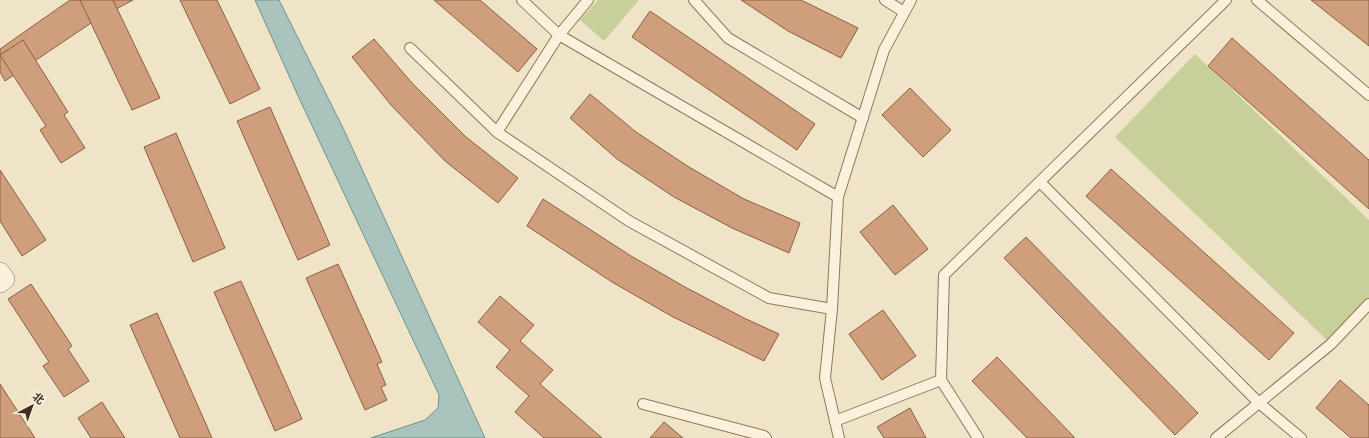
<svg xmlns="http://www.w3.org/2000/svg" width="1369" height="438" font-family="Literata,'Noto Sans SC',serif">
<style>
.green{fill:#c9cf9b}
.water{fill:#a9c4bc;stroke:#6f938a}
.building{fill:#cf9f7d;stroke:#8d5f41}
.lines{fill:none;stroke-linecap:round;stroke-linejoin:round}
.lane-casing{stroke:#8d765c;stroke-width:12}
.street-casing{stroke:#8d765c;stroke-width:20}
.lane{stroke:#faf1dc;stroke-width:10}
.street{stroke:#faf1dc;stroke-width:19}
</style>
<rect width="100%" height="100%" fill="#f0e4c8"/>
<g class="green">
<polygon points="598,0 639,0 604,41 580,20"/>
<polygon points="1195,54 1369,220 1369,304 1331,344 1115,137"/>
</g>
<polygon class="water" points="255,0 279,0 344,130 485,438 371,438 425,420 438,408 439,395 299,98"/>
<g class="building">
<polygon points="70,0 133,0 94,21 5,81 0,72 0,49"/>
<polygon points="80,0 113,0 160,98 132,110"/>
<polygon points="180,0 217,0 260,89 230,104"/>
<polygon points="434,0 480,0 537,49 518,72"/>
<polygon points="741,0 801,0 858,28 841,58 788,31"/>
<polygon points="1311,0 1369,0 1369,46"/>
<polygon points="650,11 815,124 797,150 632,37"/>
<polygon points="1232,38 1369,160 1369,209 1208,66"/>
<polygon points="374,39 412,83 466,137 518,178 498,203 445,161 391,105 352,57"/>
<polygon points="23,40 68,112 64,115 85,148 61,163 40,130 46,126 0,55"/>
<polygon points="910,88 951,130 923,157 882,115"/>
<polygon points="590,94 636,132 689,167 744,199 800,223 789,253 732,228 674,197 617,159 570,118"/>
<polygon points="270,107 330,245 298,260 237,121"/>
<polygon points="176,133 225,248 193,262 144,147"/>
<polygon points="1111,169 1294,333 1269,360 1086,196"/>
<polygon points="0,170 46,240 22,256 0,221"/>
<polygon points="543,199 631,256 685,287 744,318 779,334 764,361 673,317 612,282 527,226"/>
<polygon points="893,205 928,249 895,275 860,232"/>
<polygon points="1026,237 1198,413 1175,435 1004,258"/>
<polygon points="338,264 382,362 377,364 386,385 381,387 387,400 365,410 306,278"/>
<polygon points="241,281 302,419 275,431 214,292"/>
<polygon points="31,284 72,346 68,349 89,381 64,397 43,366 49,362 8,299"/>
<polygon points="500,296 534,325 520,341 553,370 540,384 602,438 544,438 515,412 529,396 496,367 510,350 478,322"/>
<polygon points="883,310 916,356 882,380 849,334"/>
<polygon points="157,313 212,438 180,438 130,325"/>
<polygon points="997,357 1075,438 1027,438 972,381"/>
<polygon points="1340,380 1369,405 1369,438 1351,438 1316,408"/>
<polygon points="0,384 35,438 0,438"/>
<polygon points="102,402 125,438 91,438 78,418"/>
<polygon points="910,408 926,438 884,438 877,427"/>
<polygon points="664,422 683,438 650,438"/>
</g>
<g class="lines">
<g class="lane-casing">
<g id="lane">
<polyline points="522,0 559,35 838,197"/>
<polyline points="694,0 728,38 863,118"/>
<polyline points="885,0 904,12"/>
<polyline points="1257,0 1369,95"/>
<polyline points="410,48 497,132 629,221 769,298 832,309"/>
<polyline points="497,132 559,35 588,0"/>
<polyline points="1040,182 1259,403 1301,438"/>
<polyline points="941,380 978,438"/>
<polyline points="643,404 764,436 766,438"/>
<polyline points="835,421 941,380 944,275 1226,0"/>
<polyline points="839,438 825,378 832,309 838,197 884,50 911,0"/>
<polyline points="1216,438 1331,344 1369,304"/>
</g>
</g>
<g class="street-casing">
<polyline id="street" points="0,272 5,279 0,283"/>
</g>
<use href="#lane" class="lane"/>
<use href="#street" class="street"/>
</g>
<g transform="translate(32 406) rotate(41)" stroke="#f7eed8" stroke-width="3" paint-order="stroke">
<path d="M0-3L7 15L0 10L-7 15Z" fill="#3d2e20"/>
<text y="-6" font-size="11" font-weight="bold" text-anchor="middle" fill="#3d2e20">北</text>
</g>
</svg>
